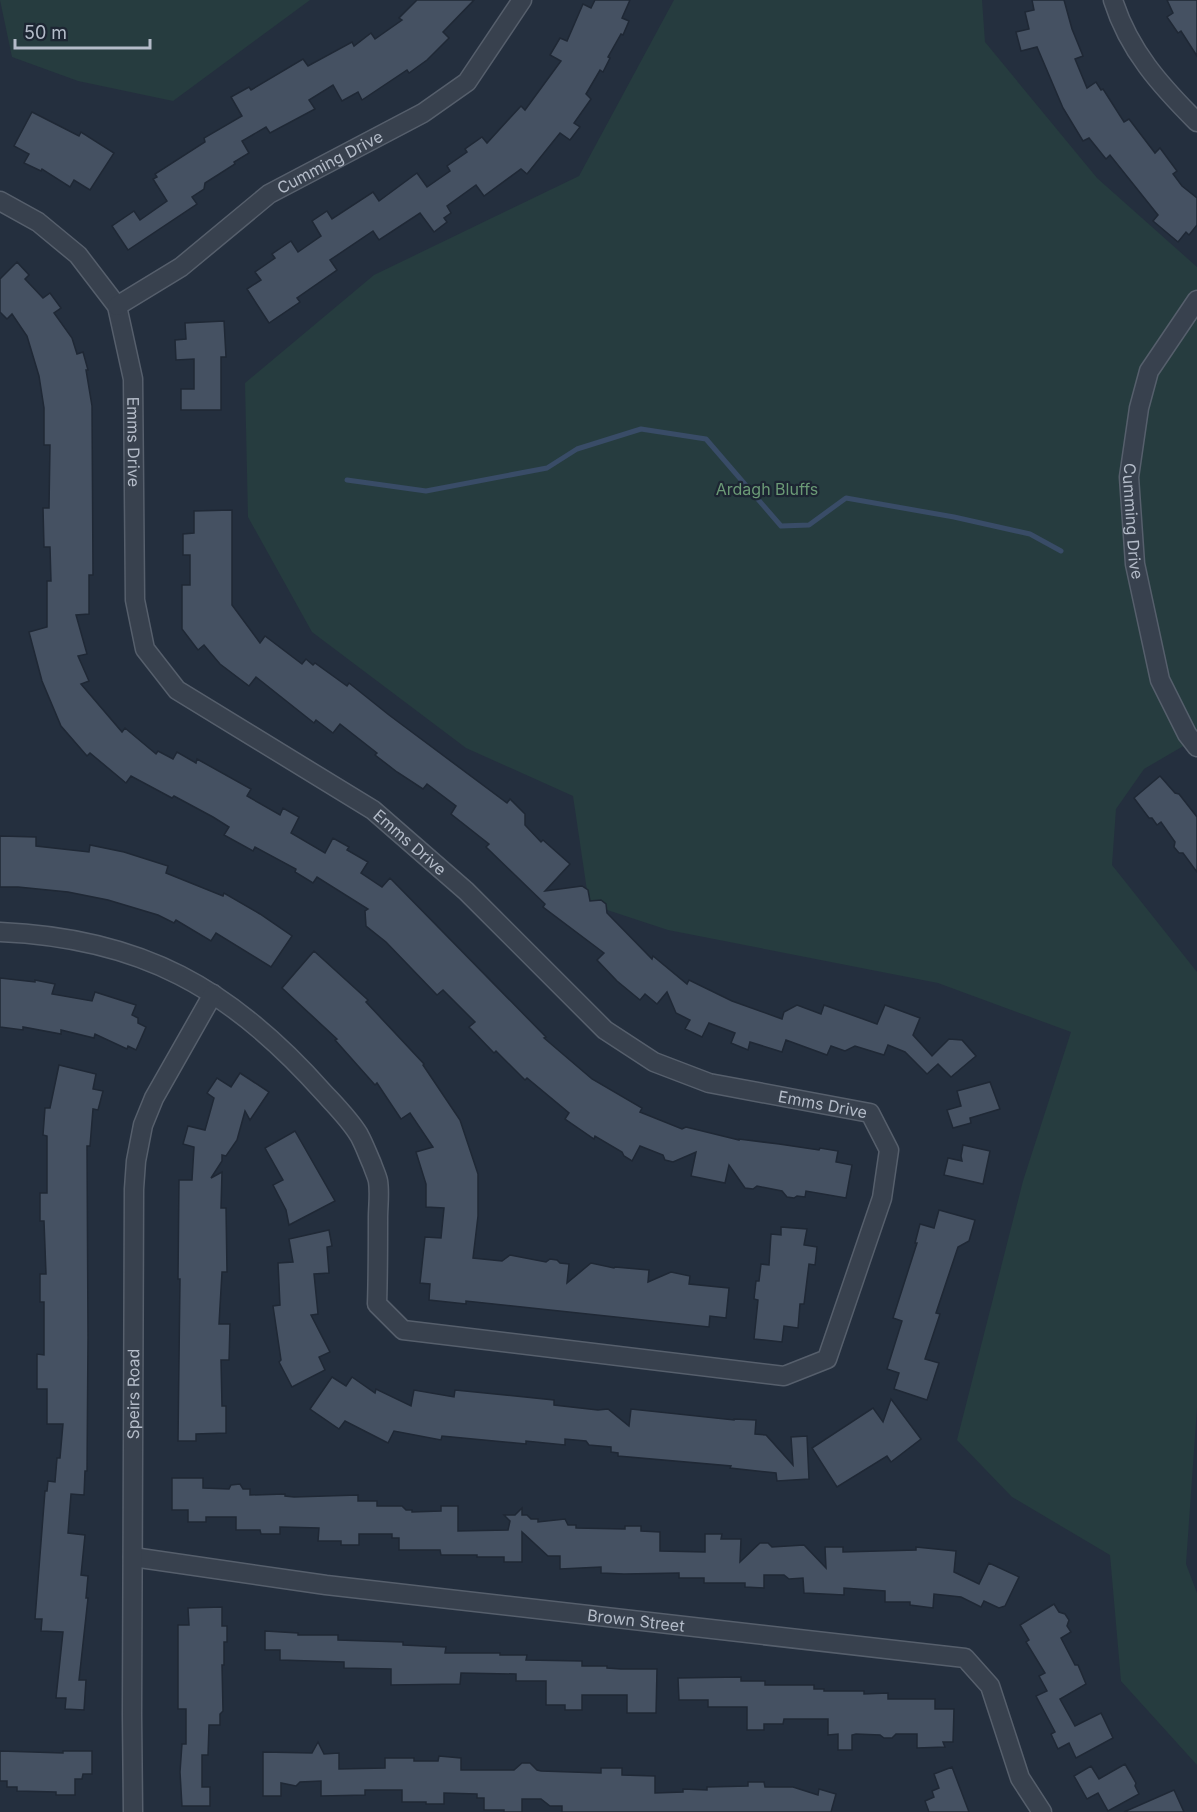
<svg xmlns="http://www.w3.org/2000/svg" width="1197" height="1812" font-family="Inter,sans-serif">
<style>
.green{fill:#263c3f}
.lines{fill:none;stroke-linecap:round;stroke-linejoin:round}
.stream{stroke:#394c67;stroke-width:5}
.building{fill:#455162;stroke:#1f2835;stroke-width:1.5}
.minor-casing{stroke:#565f6c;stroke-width:21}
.minor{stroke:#38414e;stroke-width:18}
.labels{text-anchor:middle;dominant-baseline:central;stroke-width:4.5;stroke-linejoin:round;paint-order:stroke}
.street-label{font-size:16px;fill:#b4bcc9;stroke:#1d2633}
.park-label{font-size:16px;fill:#6b9a76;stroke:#1d2633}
</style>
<rect width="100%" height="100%" fill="#242f3e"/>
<g class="green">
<polygon points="0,0 310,0 173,101 78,81 12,57"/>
<polygon points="674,0 982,0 985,42 1097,178 1197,267 1197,738 1144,769 1116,809 1112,865 1197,972 1197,1408 1186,1564 1197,1593 1197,1765 1121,1681 1110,1555 1012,1497 957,1440 1023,1181 1071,1032 938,983 668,930 589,904 573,796 466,748 312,632 248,517 245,383 374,275 579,176"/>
</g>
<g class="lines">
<polyline class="stream" points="347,480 426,491 547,468 577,449 641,429 706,439 781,526 809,525 846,498 954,517 1030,534 1061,551"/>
</g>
<g class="building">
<polygon points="417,0 474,0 443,32 449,38 427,60 409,73 407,70 362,100 358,92 342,101 333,85 309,100 315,109 270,133 266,127 242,141 249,153 234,162 235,164 205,183 204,189 192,197 197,204 128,250 112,226 134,211 140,220 167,201 153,179 157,177 155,174 205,142 204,138 242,116 231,97 249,87 251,90 303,59 308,66 352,42 354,46 371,33 375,39 402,20 399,18"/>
<polygon points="595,0 630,0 622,18 629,21 623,35 621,34 608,57 610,58 603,72 600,70 586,94 591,99 574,123 580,127 570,140 560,133 527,174 521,169 484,196 476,185 447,206 451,213 444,218 447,222 434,232 420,213 379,240 373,231 330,260 337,270 297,298 300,302 269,323 247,289 261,280 255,272 275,258 272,254 291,241 298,252 321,236 312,221 327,211 332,219 373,192 379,201 417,173 427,187 450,171 447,166 467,152 465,149 482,137 487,143 521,106 525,110 561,61 550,55 560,38 567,41 583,4 591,8"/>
<polygon points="1032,0 1064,0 1072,29 1083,56 1075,59 1087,88 1096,82 1101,90 1103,89 1124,122 1129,119 1155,153 1160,148 1177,171 1173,174 1182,186 1197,198 1197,225 1189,235 1186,232 1178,242 1153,221 1158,215 1110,155 1106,159 1089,138 1083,141 1063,108 1037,47 1021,51 1016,32 1029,29 1025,12 1034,10"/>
<polygon points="1167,0 1197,0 1197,56 1181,31 1178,33 1167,17 1173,13"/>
<polygon points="32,112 79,136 81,132 114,153 90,190 74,180 70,187 42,169 41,171 24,163 29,154 14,146"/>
<polygon points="17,262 29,275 25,279 43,298 50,293 61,308 54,313 72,338 77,354 83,352 88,370 86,370 92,406 93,575 89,575 89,614 76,615 87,654 78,656 89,681 81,684 122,732 125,728 156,754 158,751 173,759 177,752 196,763 197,759 251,789 247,796 280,815 283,808 299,817 291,833 325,853 333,838 349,847 347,850 368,862 361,873 382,887 390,878 546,1037 544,1038 592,1079 642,1108 640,1112 682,1129 686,1127 739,1140 739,1139 779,1144 819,1150 820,1148 838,1151 836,1162 852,1165 846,1198 806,1191 805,1197 797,1196 794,1198 787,1197 782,1191 757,1186 753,1189 745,1188 729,1165 725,1183 691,1176 696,1152 673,1162 665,1160 663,1155 640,1146 632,1161 624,1156 622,1152 595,1136 594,1139 565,1119 569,1113 527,1078 525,1080 496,1051 494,1053 469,1027 475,1022 443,990 437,995 386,942 366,926 365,911 368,909 317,877 313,883 295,872 296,869 255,847 253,851 224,835 229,827 213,817 174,796 172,798 131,776 126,783 90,753 87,756 61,726 42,681 29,632 47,627 47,581 51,581 50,547 44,547 43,508 49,508 50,445 44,445 44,408 39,376 27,336 12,314 7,319 0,312 0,279"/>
<polygon points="224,321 226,357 221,357 221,410 181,410 181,389 194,389 194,359 176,360 175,340 186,339 185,323"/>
<polygon points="232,510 232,605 260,643 265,636 302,664 306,659 313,665 315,663 347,686 349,683 389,715 507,803 510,799 525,814 525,825 541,842 543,840 570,864 545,891 582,886 588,890 590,901 601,900 606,904 607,913 652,959 653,956 687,984 689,980 732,1001 782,1019 784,1012 797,1005 821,1014 824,1005 877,1024 885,1005 920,1018 913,1035 932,1056 949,1039 962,1040 976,1056 951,1077 938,1064 927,1074 905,1052 888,1045 884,1055 855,1046 845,1051 831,1046 827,1055 786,1040 782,1052 750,1042 748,1050 731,1043 735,1033 709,1023 702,1037 685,1029 690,1020 676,1013 667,992 657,1004 645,994 640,1000 617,981 597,960 604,953 543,907 545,904 486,847 489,844 451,814 456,806 427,784 423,789 397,772 375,755 377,753 340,724 333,733 316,720 314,723 256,677 249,686 220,664 204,645 198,650 182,629 182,585 190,585 190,555 183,555 183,534 194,533 194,511"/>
<polygon points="1160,776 1175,793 1179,794 1197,817 1197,872 1183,853 1179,853 1174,847 1175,842 1161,822 1157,825 1152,818 1149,818 1134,798"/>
<polygon points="0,836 36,837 36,846 89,852 90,845 124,852 168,866 166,873 223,896 224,893 260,914 292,936 271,967 216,933 211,941 176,920 174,923 158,915 108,900 68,892 18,887 0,887"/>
<polygon points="314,951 368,1000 366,1002 424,1064 423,1065 460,1120 478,1174 478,1216 473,1258 502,1261 510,1255 546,1262 550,1259 557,1260 560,1263 569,1264 567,1283 591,1263 614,1268 615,1267 649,1270 648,1282 671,1272 690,1276 689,1284 729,1288 726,1318 710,1316 709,1327 466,1301 466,1304 429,1300 430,1284 420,1283 425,1237 441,1238 444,1208 426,1207 426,1184 416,1152 433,1147 410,1113 401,1119 377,1083 375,1085 335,1040 337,1039 282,988"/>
<polygon points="0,978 35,982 35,980 55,984 52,994 92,1001 95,992 136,1005 132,1015 138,1018 138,1023 146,1027 136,1050 128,1046 127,1049 95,1034 94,1038 61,1030 61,1034 23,1027 23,1030 0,1027"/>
<polygon points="59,1065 96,1074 93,1089 103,1091 98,1110 93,1109 90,1146 87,1146 88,1337 87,1471 85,1471 84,1495 71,1494 68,1533 85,1535 81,1575 88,1576 86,1598 88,1598 79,1680 86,1680 84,1710 65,1709 66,1698 56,1698 63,1632 41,1631 42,1619 35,1619 45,1491 47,1491 48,1481 55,1482 57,1458 60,1458 63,1424 47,1424 47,1389 37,1389 37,1354 44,1355 44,1302 40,1302 40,1274 46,1274 44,1221 40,1221 40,1193 47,1193 47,1136 43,1135 45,1108 50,1108"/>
<polygon points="240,1073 269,1092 250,1120 245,1111 237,1140 226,1156 222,1155 222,1161 211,1178 222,1172 221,1208 226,1208 227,1272 222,1272 219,1324 230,1324 229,1360 221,1360 222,1406 226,1406 226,1433 196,1434 196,1441 178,1441 180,1279 178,1279 179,1180 192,1180 194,1147 183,1144 188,1126 205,1130 214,1098 207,1093 217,1078 231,1087"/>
<polygon points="990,1082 1000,1109 970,1118 971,1123 953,1128 947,1110 961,1106 957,1091"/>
<polygon points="295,1131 335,1201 289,1225 286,1210 273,1185 283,1180 265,1148"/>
<polygon points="963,1145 990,1151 983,1184 944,1175 948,1158 962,1161 961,1156"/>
<polygon points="939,1210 975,1220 969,1241 958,1247 936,1313 940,1314 925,1359 939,1363 927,1400 894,1389 899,1373 887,1369 902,1321 893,1318 917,1243 915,1243 920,1224 934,1228"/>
<polygon points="781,1227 807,1229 804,1245 817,1247 815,1265 809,1264 804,1304 800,1304 798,1328 784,1326 782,1342 754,1339 758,1300 754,1299 756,1281 759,1281 761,1264 769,1265 771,1234 781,1235"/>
<polygon points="329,1230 332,1246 327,1247 329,1273 314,1274 318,1314 311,1315 330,1352 319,1357 325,1370 292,1387 279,1362 281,1360 273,1306 280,1305 278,1263 293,1262 289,1239"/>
<polygon points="332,1377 346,1386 352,1377 375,1393 376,1389 411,1406 414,1390 454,1397 455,1390 554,1400 554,1405 598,1410 608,1409 629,1426 631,1409 734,1420 734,1419 756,1420 755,1434 766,1435 793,1465 791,1437 807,1436 809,1479 777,1481 776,1473 730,1468 731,1466 618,1456 618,1453 611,1452 611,1447 589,1445 586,1441 565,1439 565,1445 526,1441 526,1444 442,1436 441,1440 394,1431 388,1443 345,1421 339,1429 310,1409"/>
<polygon points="891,1399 921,1439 891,1462 887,1456 837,1487 812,1448 873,1408 883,1422"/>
<polygon points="172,1478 203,1478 203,1488 229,1489 231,1485 240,1484 243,1489 250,1489 250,1495 285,1494 285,1496 294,1497 358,1495 358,1501 377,1501 377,1506 402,1506 406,1510 412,1510 412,1512 441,1511 441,1506 458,1506 458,1531 508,1530 510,1521 504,1515 515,1515 522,1508 522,1515 527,1515 531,1519 538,1519 538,1522 565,1519 568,1525 576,1525 576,1528 625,1529 625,1526 641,1526 641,1531 660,1532 660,1551 705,1552 705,1534 722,1534 721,1539 741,1539 740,1562 760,1543 768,1543 772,1547 804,1545 826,1568 825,1547 843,1547 843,1552 916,1550 916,1547 956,1551 954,1572 979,1584 989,1563 1019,1577 1005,1606 999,1608 984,1601 981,1607 961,1597 934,1594 933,1608 910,1605 910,1602 885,1602 885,1591 844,1588 844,1595 804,1593 803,1578 789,1579 784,1575 764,1575 764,1588 745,1587 745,1583 704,1583 704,1578 679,1578 679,1573 624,1574 601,1573 601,1567 560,1569 560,1556 548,1556 522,1532 522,1562 504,1562 504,1557 477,1557 477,1555 441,1555 440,1550 399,1550 399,1538 392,1538 392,1534 359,1534 359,1545 341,1545 341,1541 318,1541 319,1528 280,1527 280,1534 261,1534 260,1530 236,1530 236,1517 206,1517 206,1522 188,1522 188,1510 172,1510"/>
<polygon points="1054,1604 1059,1612 1065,1614 1069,1620 1067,1626 1071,1632 1061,1638 1075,1665 1078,1665 1086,1684 1060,1699 1075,1726 1101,1713 1113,1738 1076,1758 1069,1743 1058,1749 1051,1734 1055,1732 1036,1696 1047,1691 1039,1676 1045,1673 1026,1642 1029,1640 1020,1625"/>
<polygon points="222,1607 222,1626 227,1626 227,1642 224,1642 224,1665 222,1665 223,1711 220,1714 220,1725 209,1725 208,1755 202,1755 202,1787 210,1787 210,1806 182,1806 180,1772 182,1744 186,1744 186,1709 178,1709 178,1625 189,1625 188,1608"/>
<polygon points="265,1631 298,1633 298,1635 338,1635 338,1640 403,1642 403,1645 446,1647 445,1653 500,1653 500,1655 527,1655 526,1660 582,1661 582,1666 607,1666 607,1668 621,1669 657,1669 656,1713 627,1713 627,1695 582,1695 582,1710 565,1710 565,1705 546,1705 546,1681 516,1681 516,1674 461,1673 460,1684 391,1685 391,1669 344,1668 344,1662 280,1660 280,1650 265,1650"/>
<polygon points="741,1677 741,1681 765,1681 765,1685 814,1685 814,1689 824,1689 824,1691 864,1691 864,1694 888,1693 888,1699 935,1699 935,1709 954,1709 953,1742 943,1742 945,1747 917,1748 917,1734 896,1734 892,1738 884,1738 880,1735 856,1734 852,1735 852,1750 838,1750 838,1734 828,1735 828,1719 784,1719 783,1724 764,1724 764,1730 747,1730 747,1707 708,1707 708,1700 679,1700 678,1678"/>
<polygon points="318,1742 324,1754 339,1753 339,1769 385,1768 385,1758 414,1758 414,1761 438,1761 439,1756 461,1758 461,1770 514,1770 522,1763 530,1763 537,1770 541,1771 601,1773 601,1768 622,1768 622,1775 655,1776 655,1793 683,1792 683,1789 707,1790 707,1787 748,1786 748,1782 764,1782 765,1787 793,1787 818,1795 819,1789 836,1794 831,1812 562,1812 562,1806 550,1806 541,1799 522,1799 522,1812 504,1812 504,1810 484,1810 484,1798 477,1798 477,1794 444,1793 444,1804 426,1804 426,1802 402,1802 402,1790 365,1790 365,1795 321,1796 321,1781 300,1782 296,1786 281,1783 281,1796 263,1796 263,1752 312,1753"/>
<polygon points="0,1751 63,1753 63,1751 92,1751 92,1774 83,1774 82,1779 75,1779 75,1795 56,1795 56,1792 17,1791 17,1787 7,1787 7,1781 0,1781"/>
<polygon points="1125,1764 1136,1783 1135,1786 1139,1794 1108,1811 1098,1793 1087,1799 1074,1776 1091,1766 1099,1779"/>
<polygon points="952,1767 969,1812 929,1812 925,1801 934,1797 932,1791 939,1788 934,1774"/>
<polygon points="1174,1790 1184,1812 1124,1812"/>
</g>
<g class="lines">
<g class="minor-casing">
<g id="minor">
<path d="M1113 0C1129 51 1161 86 1197 122"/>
<path id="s1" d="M0 201 38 222 78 255 117 306 133 379 135 600 145 649 177 690 373 810 466 891 605 1030 654 1062 709 1083 870 1113 889 1150 882 1198 827 1359 784 1376 403 1330 377 1304C378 1275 378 1247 378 1218 378 1206 380 1193 378 1181 377 1176 374 1170 372 1164 368 1155 364 1144 359 1135 350 1120 336 1106 324 1093 231 988 141 938 0 932"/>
<path id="s2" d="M1197 300 1149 371 1139 408 1129 477 1135 564 1160 680 1187 734 1197 747"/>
<path id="s3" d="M117 306 181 267 269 194 423 113 467 82 522 0"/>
<path id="s4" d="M133 1557 326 1585 965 1658 990 1686 1020 1778 1042 1812"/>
<path id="s5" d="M133 1812 132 1715 134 1189 136 1161 143 1125 154 1098 213 994"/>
</g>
</g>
<use href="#minor" class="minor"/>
</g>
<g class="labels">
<g class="street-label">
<text stroke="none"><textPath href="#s3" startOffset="258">Cumming Drive</textPath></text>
<text stroke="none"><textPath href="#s1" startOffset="297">Emms Drive</textPath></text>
<text stroke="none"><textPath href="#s2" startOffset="238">Cumming Drive</textPath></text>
<text stroke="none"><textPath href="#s1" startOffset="836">Emms Drive</textPath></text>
<text stroke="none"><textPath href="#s1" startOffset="1340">Emms Drive</textPath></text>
<text stroke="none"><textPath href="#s5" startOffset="418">Speirs Road</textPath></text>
<text stroke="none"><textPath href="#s4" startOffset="507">Brown Street</textPath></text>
</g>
<g class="park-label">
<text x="767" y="489">Ardagh Bluffs</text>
</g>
</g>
<path d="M15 39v9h135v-9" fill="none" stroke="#b4bcc9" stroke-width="3"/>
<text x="24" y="39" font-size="18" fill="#b4bcc9" stroke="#1d2633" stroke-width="4.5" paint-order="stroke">50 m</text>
</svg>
